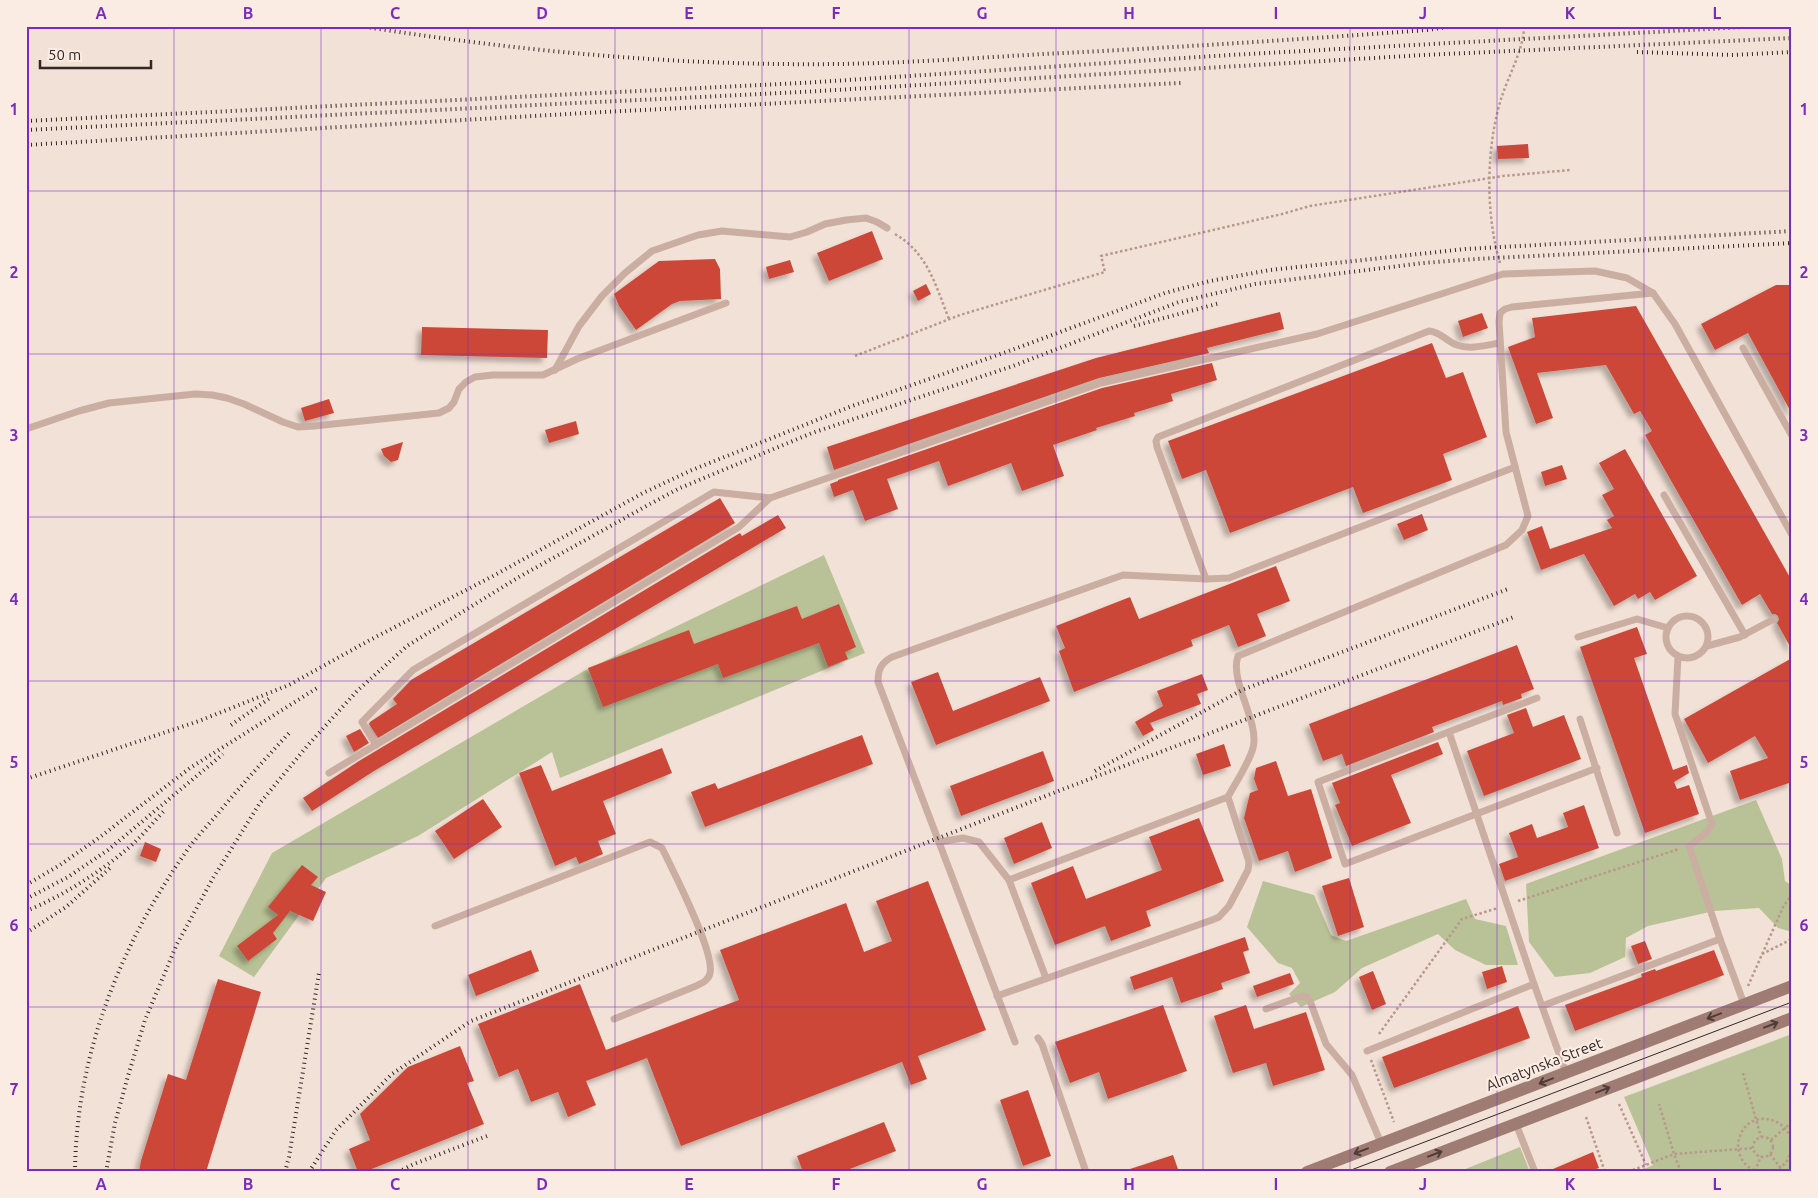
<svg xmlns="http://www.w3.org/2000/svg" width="1818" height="1198" font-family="Ubuntu,sans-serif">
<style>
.green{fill:#b9c296}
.building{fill:#cd4739;filter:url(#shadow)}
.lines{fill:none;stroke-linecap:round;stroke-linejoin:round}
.path{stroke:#b6988c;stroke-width:2.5;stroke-dasharray:2.5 2.5;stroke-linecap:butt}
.lane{stroke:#caaea2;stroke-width:7}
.secondary{stroke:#9e7c73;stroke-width:12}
.tram{stroke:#352725;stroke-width:1}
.rail{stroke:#352725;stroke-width:4;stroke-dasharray:1 4;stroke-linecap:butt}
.oneway{stroke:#4f3c38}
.grid{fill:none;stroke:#7b2cbf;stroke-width:1;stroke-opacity:0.55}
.labels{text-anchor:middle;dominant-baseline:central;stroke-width:4.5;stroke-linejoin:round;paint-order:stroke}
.street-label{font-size:15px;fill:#352725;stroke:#faece3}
.neatline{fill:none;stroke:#7b2cbf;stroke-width:2}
.grid-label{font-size:16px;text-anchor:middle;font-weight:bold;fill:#7b2cbf}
</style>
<defs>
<filter id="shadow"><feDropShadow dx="-4.5" dy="4.5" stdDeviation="2.5" flood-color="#0004"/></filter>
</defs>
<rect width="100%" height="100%" fill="#f2e1d6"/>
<g class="green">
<polygon points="824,555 865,653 560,778 552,752 418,836 326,878 254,977 219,956 272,853 584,671"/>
<polygon points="1756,800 1782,859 1785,881 1792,886 1792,932 1778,928 1759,908 1714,911 1648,926 1626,938 1625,957 1590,973 1555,977 1529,942 1526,884"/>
<polygon points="1263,881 1314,895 1331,935 1346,941 1466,899 1475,919 1506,926 1518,965 1486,965 1455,950 1438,934 1362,968 1335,992 1301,1007 1289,994 1300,983 1292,968 1278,963 1247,927"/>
<polygon points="1792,1034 1792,1172 1637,1172 1653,1165 1624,1097"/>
<polygon points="1520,1147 1530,1172 1458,1172"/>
</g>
<g class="building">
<polygon points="1528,144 1529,158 1498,159 1497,146"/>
<polygon points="872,231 883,259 829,281 817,253"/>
<polygon points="715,259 720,269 721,299 680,301 672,304 636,330 619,306 614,294 659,261"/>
<polygon points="790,260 794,272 769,279 766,267"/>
<polygon points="926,284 931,294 918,301 913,291"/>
<polygon points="1776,285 1792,285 1792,414 1748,333 1715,350 1701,324"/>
<polygon points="1636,306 1792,581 1792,650 1777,623 1779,620 1778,616 1775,614 1772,614 1760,594 1742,605 1645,435 1652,431 1640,411 1634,414 1606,365 1537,373 1553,418 1536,424 1508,347 1535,337 1532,318"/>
<polygon points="1280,312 1284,329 1207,348 1209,353 1099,378 834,470 827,447 1096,358"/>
<polygon points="1482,313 1488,328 1463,337 1458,321"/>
<polygon points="422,327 548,330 547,358 421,355"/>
<polygon points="1432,343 1446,378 1463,372 1487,437 1443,454 1452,480 1363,513 1353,487 1230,533 1206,470 1182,479 1168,441"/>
<polygon points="1212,363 1217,380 1171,394 1173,401 1134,413 1135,416 1096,428 1097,430 1053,445 1064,476 1022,491 1011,463 948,486 939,461 887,479 898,509 865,521 853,490 834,497 830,484 838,481 838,480 1102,388"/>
<polygon points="329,399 334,413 305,421 301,408"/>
<polygon points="576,421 579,434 549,443 545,430"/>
<polygon points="403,442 398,460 391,462 384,456 381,449"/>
<polygon points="1625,449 1697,576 1655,600 1650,592 1638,599 1635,594 1614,606 1584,554 1541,570 1527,532 1542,526 1550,549 1612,528 1607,520 1614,516 1602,495 1614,489 1599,463"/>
<polygon points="1562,465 1567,479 1545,486 1541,472"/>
<polygon points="720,498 735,523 378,738 369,724 370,722 397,704 393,699 411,680"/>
<polygon points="1422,514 1428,530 1404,540 1397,524"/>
<polygon points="778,515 786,528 374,771 312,811 303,798 359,761 740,533 742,536"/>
<polygon points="1276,566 1290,601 1257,614 1266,636 1238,647 1229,625 1191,640 1193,646 1074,692 1059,651 1065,648 1056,626 1130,597 1139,619"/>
<polygon points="839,604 856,647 845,652 848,659 828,667 819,643 723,678 718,664 603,707 588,668 689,630 694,644 797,606 802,619"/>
<polygon points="1637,627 1647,654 1634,658 1673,770 1687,765 1689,773 1674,782 1677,789 1689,785 1699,814 1645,833 1580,647"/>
<polygon points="1517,645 1534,689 1521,694 1522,698 1503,705 1502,701 1432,727 1434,732 1346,766 1342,754 1323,761 1309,724"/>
<polygon points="1792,658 1792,782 1740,800 1730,771 1768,758 1755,736 1708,763 1684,719"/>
<polygon points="938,672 953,711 1040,677 1050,701 936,745 911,682"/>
<polygon points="1202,674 1208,690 1197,694 1201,704 1150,723 1154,730 1143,736 1135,722 1163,706 1157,691"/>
<polygon points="1526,708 1533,727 1564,715 1581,759 1484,796 1467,751 1514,733 1507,715"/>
<polygon points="360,729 369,743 354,752 346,736"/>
<polygon points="862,735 873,764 705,827 691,792 715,783 718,789"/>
<polygon points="1438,742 1443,754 1391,775 1411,823 1352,846 1335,805 1340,803 1332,783"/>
<polygon points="1224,744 1231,766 1203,775 1196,754"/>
<polygon points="662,748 672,773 603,801 616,834 598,841 603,854 579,864 576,857 555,866 519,773 541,765 552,791"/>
<polygon points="1043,751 1054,781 961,816 950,786"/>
<polygon points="1276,761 1288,796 1311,789 1332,858 1295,872 1288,851 1259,861 1244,818 1250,793 1258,790 1254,779 1256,768"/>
<polygon points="483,799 502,827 454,859 435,831"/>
<polygon points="1584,805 1599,848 1505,881 1499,864 1518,857 1509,833 1532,824 1537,838 1568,827 1563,813"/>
<polygon points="1199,818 1224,881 1146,911 1151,926 1111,941 1105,926 1055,945 1031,883 1073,866 1086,899 1162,870 1149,837"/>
<polygon points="1042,822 1052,848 1014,864 1004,838"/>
<polygon points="145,842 161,849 156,862 140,856"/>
<polygon points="302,865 318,877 311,885 326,892 313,921 290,911 273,933 277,939 248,961 237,946 278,915 268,907"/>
<polygon points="1349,878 1364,927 1338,936 1322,886"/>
<polygon points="928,881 986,1030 918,1056 927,1079 911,1085 902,1062 681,1146 647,1058 586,1081 596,1105 568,1117 558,1092 531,1102 518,1069 499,1077 478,1024 580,984 606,1050 739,1000 720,950 846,903 864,952 892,941 876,901"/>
<polygon points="1245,937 1249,950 1243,952 1250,973 1221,983 1223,989 1181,1003 1172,977 1134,990 1130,977"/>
<polygon points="1645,941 1652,959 1638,964 1631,946"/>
<polygon points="531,950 539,971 476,996 468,975"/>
<polygon points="1714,950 1724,975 1575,1031 1565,1005 1642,977 1641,974 1655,969 1656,971"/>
<polygon points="1502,966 1507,982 1487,989 1482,972"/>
<polygon points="1373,971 1386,1004 1372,1010 1359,977"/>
<polygon points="1290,973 1294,984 1257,997 1253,986"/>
<polygon points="218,979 261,992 206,1172 139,1172 141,1161 168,1074 186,1080"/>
<polygon points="1163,1005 1187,1071 1108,1099 1099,1072 1070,1083 1055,1042"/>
<polygon points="1246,1005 1254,1029 1306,1012 1325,1070 1273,1086 1266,1063 1233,1073 1214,1016"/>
<polygon points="1518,1006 1530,1038 1394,1088 1382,1057"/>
<polygon points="460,1046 474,1081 467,1083 484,1124 364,1172 358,1172 349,1149 370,1140 360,1114 408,1067"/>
<polygon points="1028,1090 1051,1156 1023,1166 1000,1100"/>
<polygon points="884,1122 896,1151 842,1172 803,1172 797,1156"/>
<polygon points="1593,1152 1599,1168 1588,1172 1546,1172"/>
<polygon points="1173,1155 1179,1172 1131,1172 1130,1169"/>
</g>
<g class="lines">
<g class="path">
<path d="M895 234C928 253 936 287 949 319"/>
<path d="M1500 263C1485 213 1486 145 1502 96 1509 75 1524 48 1524 26"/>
<polyline points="855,356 960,315 1105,272 1101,256 1282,214 1310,206 1503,176 1570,170"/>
<polyline points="1518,901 1679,849"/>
<polyline points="1762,954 1792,939"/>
<polyline points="1748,986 1784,905 1792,895"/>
<polyline points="1379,1034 1462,919 1498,908"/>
<polyline points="1371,1060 1394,1122"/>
<polyline points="1792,1067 1790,1074 1792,1081"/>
<polyline points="1743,1073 1761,1137"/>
<polyline points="1619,1104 1646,1165"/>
<polyline points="1586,1117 1605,1172"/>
<circle cx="1763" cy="1147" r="10"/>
<polyline points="1771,1140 1792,1122"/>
<polyline points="1770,1154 1784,1172"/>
<polyline points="1755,1171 1761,1156"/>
<polyline points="1628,1172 1674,1154 1659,1104"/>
<polyline points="1681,1172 1674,1154 1753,1148"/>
<path d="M1759 1172C1743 1168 1734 1151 1740 1136 1753 1101 1806 1125 1788 1159 1784 1166 1778 1170 1770 1172"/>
</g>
<g class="lane">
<polyline points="1743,348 1792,436"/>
<polyline points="555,370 579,326 602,296 625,273 652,251 698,235 722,231 790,237 807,232 825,224 846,220 866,218 877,222 887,228"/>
<polyline points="26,429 79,411 109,403 195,394 212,395 227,398 244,404 283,422 298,427 314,426 439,413 449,408 454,402 459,389 466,382 475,377 493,375 543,375 577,359 726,303"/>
<polyline points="1664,495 1745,635"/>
<path d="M1206 579 1157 447 1156 441 1158 437 1429 331C1441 332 1446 341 1457 345 1470 350 1487 345 1500 343"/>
<circle cx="1687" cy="637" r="21"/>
<polyline points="1578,637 1637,619 1668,628"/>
<polyline points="1707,646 1740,637 1774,619"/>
<polyline points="1678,657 1675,714 1712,824 1707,832 1689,846 1720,939"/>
<polyline points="1537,698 1318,782 1345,864 1597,768"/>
<polyline points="1580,719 1617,833"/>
<polyline points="1449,732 1534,984 1566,1073"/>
<polyline points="376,745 362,722 413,670 714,492 770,498"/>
<polyline points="329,773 739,527 770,498 1101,383 1317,334 1503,274 1595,271 1627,278 1653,293 1675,324 1792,535"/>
<polyline points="939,842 963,838 979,842 1009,880 1046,978"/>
<polyline points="1009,880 1228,797"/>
<path d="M435 926 650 842 662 848C673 871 715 952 710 973 709 980 702 983 696 986L614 1019"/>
<path d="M997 996 1212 920 1219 917 1229 906 1248 870 1249 862 1228 797C1236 782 1249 763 1253 748 1260 722 1229 681 1238 656L1506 545 1522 530 1528 516 1506 432 1499 322 1500 313 1505 309 1512 307 1653 293"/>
<polyline points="1542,1006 1720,939 1744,1004"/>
<polyline points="1266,1009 1302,996 1307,997 1310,1001 1326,1044 1352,1075 1381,1143"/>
<polyline points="1038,1038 1042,1044 1086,1172"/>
<path d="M1015 1042 878 682C878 669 881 663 892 657L1123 575 1206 579 1229 578 1515 467"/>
<polyline points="1367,1051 1534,984"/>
<polyline points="1516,1124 1535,1172"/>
</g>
<g class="secondary">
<polyline points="1307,1172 1792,986"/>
<polyline points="1390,1172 1792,1018"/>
</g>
<polyline class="tram" points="1346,1172 1792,1002"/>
<g class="rail">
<path d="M360 26C517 51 677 66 837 64 912 63 987 57 1062 53 1184 47 1306 39 1427 30L1455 26"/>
<polyline points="1637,52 1734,55 1792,52"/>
<polyline points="26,121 802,83 1230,55 1763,26"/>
<polyline points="26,130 802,92 1424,55 1792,38"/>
<polyline points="26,145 603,112 1181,83"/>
<polyline points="1134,326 1220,303"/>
<polyline points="231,725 270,698"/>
<polyline points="1095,771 1242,690 1508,589"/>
<polyline points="26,779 199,721 289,685 370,640 493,576 643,493 692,470 852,406 1009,351 1165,293 1210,281 1270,270 1465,249 1792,231"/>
<polyline points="26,885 60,865 100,837 190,768 317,688"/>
<polyline points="26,899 68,877 108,850 223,754"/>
<path d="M26 911C62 897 112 865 139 838 148 829 156 819 165 810"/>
<polyline points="26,933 66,907 110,868"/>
<path d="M75 1172C76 1055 121 943 188 849 196 838 206 827 215 817 239 788 264 760 290 732"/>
<polyline points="106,1172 115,1123 128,1076 145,1020 177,944 213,878 260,803 308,745 357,691 407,646 519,577 650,504 680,488 812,433 1013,366 1179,302 1255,284 1423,263 1476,259 1792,243"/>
<polyline points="285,1172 289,1157 319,973"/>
<polyline points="309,1172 336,1130 392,1074 471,1021 1061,790 1514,617"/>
<polyline points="398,1172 414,1164 487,1136"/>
</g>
</g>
<defs><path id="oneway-shaft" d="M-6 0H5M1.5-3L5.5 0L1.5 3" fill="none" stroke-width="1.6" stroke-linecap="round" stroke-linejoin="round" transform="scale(1.25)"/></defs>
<g class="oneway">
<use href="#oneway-shaft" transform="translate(1714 1016) rotate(159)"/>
<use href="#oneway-shaft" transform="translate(1771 1025) rotate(-21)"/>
<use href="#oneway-shaft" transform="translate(1546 1081) rotate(159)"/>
<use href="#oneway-shaft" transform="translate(1603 1090) rotate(-21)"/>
<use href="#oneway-shaft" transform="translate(1361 1151) rotate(159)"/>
<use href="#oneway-shaft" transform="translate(1435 1154) rotate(-21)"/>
</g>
<path class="grid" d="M174 26V1172M321 26V1172M468 26V1172M615 26V1172M762 26V1172M909 26V1172M1056 26V1172M1203 26V1172M1350 26V1172M1497 26V1172M1644 26V1172M26 191H1792M26 354H1792M26 517H1792M26 681H1792M26 844H1792M26 1007H1792"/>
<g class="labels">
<g class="street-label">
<text transform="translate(1544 1064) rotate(-21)">Almatynska Street</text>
</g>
</g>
<rect width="1818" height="1198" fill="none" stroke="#faece3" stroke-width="55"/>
<path d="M40 60v8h111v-8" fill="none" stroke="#352725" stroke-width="2.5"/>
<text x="48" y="60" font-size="15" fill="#352725" stroke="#faece3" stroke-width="4" paint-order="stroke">50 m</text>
<rect x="28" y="28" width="1762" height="1142" class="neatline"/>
<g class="grid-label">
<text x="101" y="19">A</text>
<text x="248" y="19">B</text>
<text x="395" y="19">C</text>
<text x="542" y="19">D</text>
<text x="689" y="19">E</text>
<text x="836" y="19">F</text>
<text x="982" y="19">G</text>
<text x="1129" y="19">H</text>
<text x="1276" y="19">I</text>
<text x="1423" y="19">J</text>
<text x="1570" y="19">K</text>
<text x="1717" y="19">L</text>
<text x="14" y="115">1</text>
<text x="1804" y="115">1</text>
<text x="14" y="278">2</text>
<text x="1804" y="278">2</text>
<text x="14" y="441">3</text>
<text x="1804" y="441">3</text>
<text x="14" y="605">4</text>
<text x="1804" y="605">4</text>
<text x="14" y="768">5</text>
<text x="1804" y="768">5</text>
<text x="14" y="931">6</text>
<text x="1804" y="931">6</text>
<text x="14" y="1095">7</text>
<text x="1804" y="1095">7</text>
<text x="101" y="1190">A</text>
<text x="248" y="1190">B</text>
<text x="395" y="1190">C</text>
<text x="542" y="1190">D</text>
<text x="689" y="1190">E</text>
<text x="836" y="1190">F</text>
<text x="982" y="1190">G</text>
<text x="1129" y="1190">H</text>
<text x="1276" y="1190">I</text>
<text x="1423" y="1190">J</text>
<text x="1570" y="1190">K</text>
<text x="1717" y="1190">L</text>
</g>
</svg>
